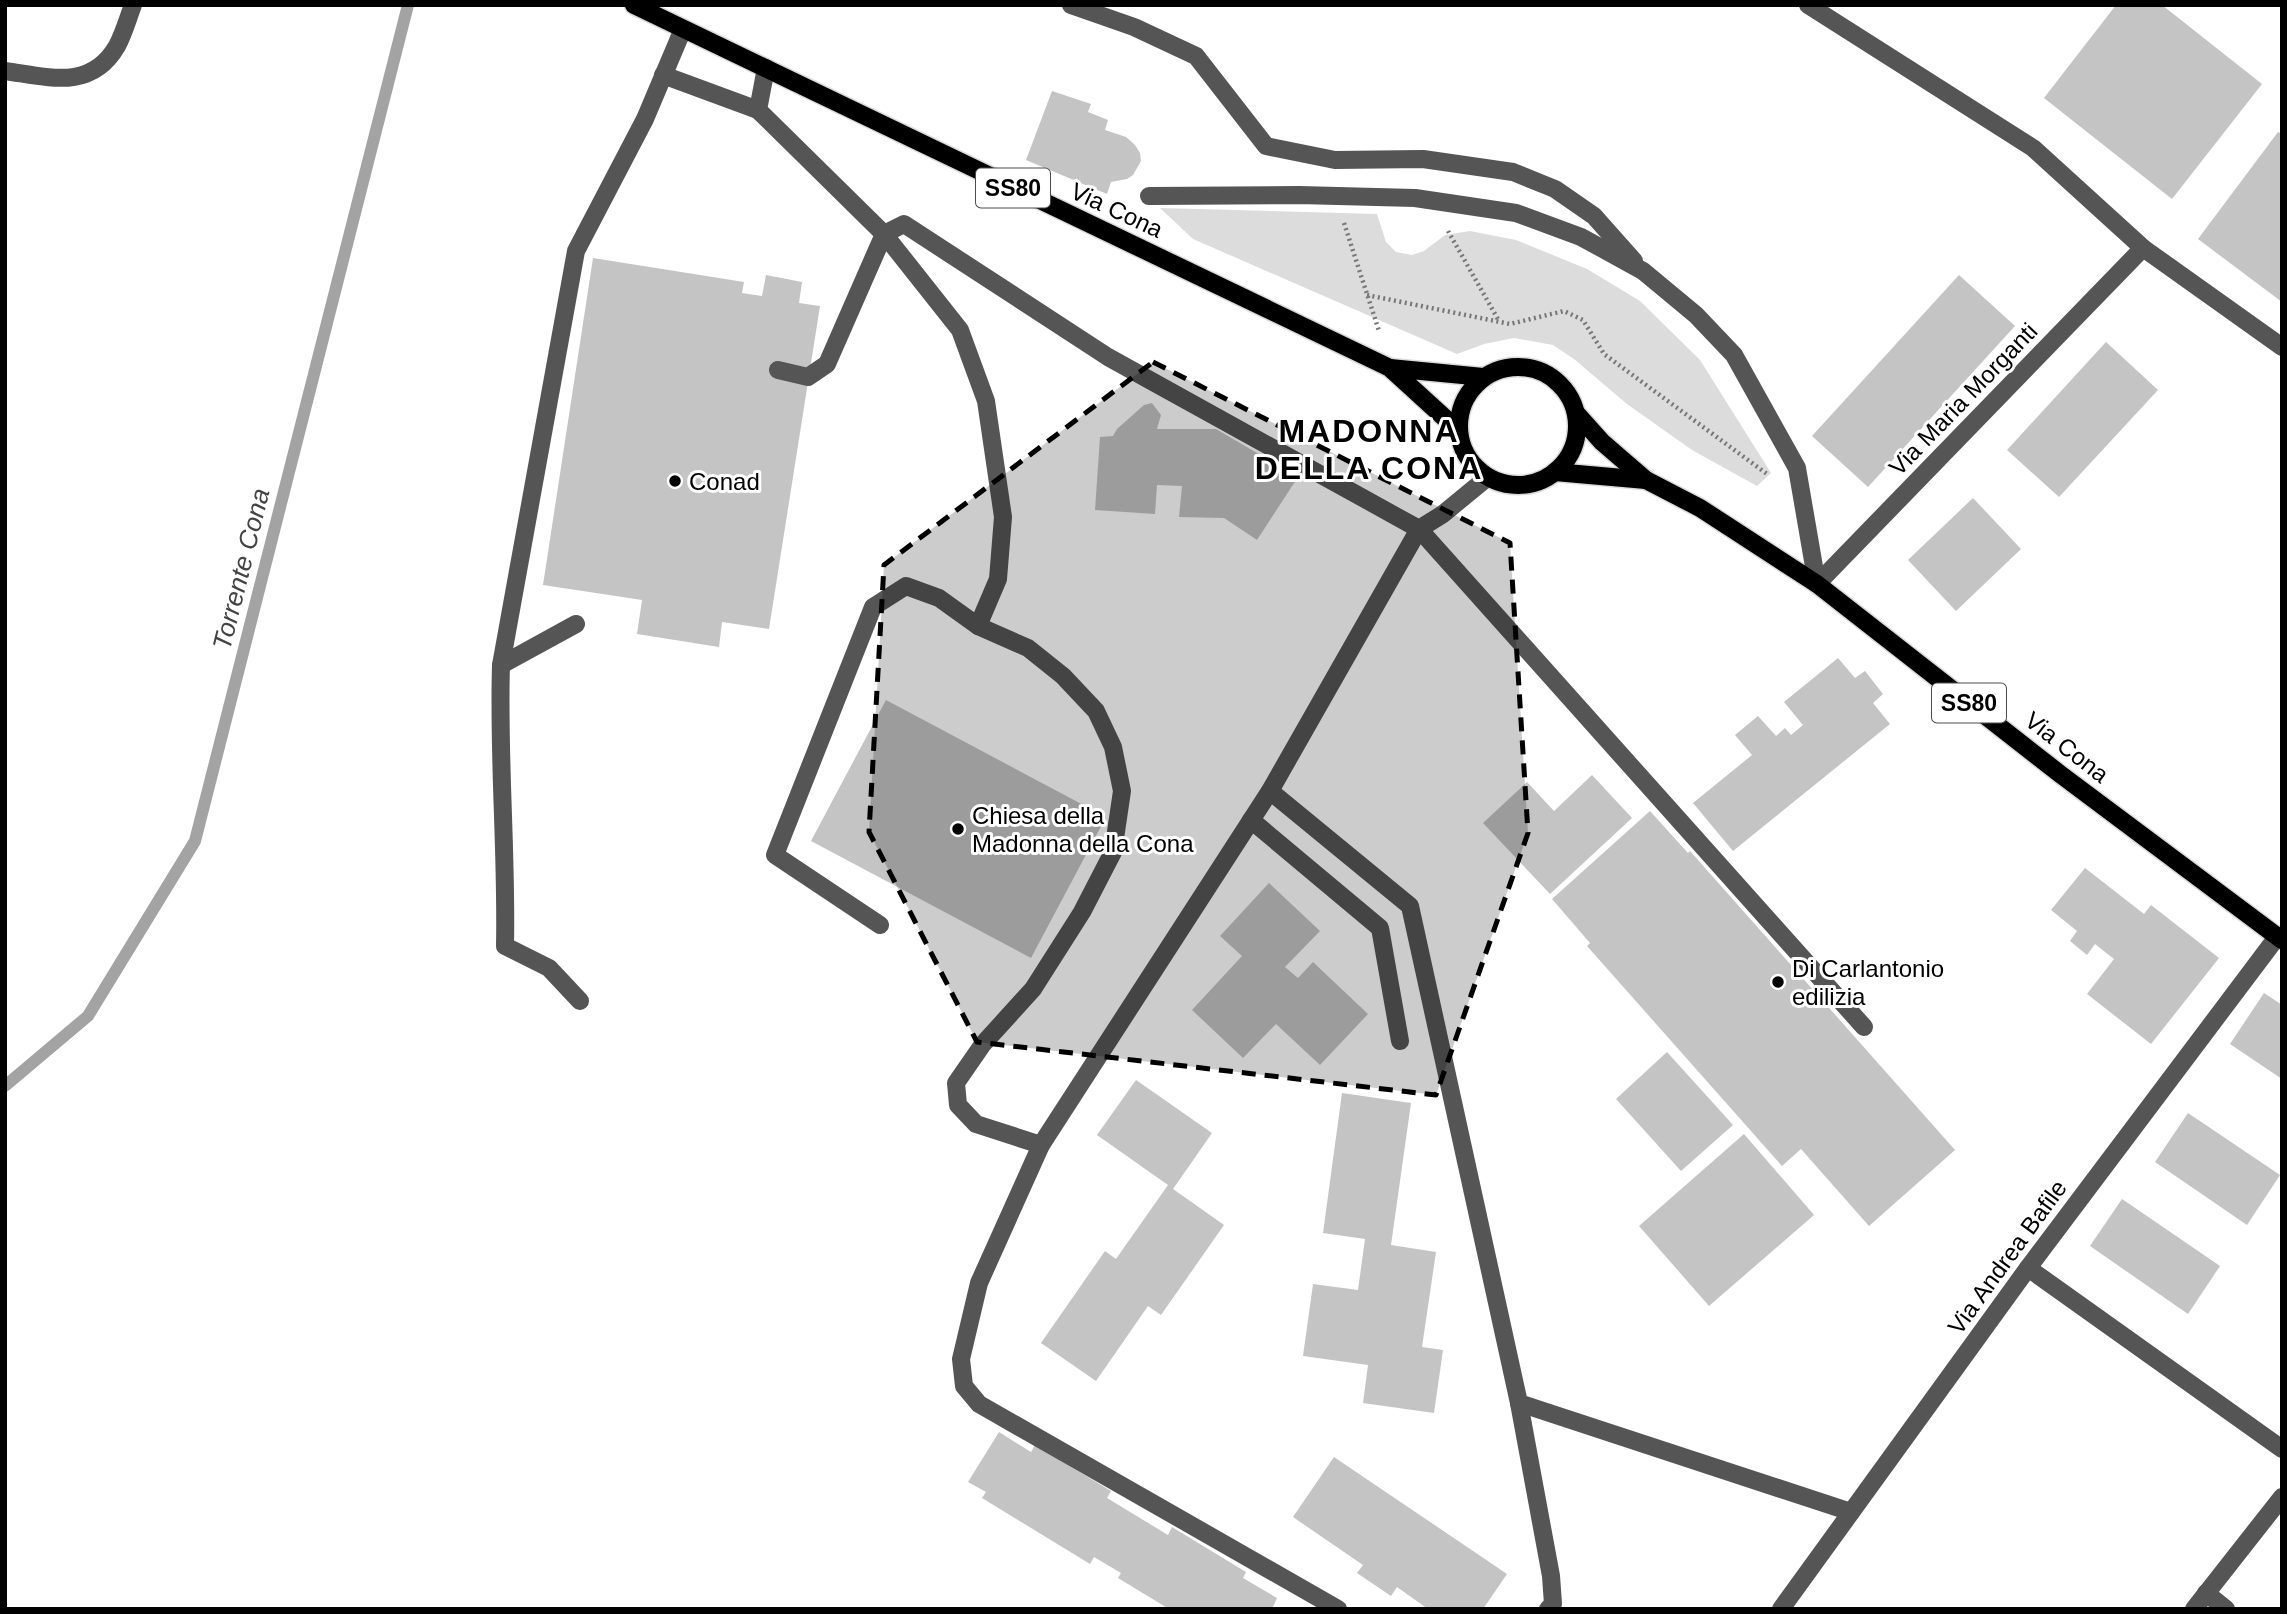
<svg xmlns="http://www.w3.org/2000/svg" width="2287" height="1614" font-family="Arial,sans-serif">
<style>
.green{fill:#dcdcdc}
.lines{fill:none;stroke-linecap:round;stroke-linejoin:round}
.stream{stroke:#a3a3a3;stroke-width:12}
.building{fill:#c4c4c4}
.major-casing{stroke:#dbdbdb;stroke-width:21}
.path{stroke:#777;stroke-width:4.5;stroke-dasharray:2 3.5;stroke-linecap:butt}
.minor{stroke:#555;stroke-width:18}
.major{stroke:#000;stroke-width:18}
.marked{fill:#000;fill-opacity:0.2;stroke:#000;stroke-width:5;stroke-dasharray:14 9;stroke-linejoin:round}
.poi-dot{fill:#000;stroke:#fff;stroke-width:2.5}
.labels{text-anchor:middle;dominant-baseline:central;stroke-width:6;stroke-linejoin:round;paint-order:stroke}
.shield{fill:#fff;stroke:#4c4c4c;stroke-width:2}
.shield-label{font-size:23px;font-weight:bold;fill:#000}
.street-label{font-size:24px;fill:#000;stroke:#fff}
.poi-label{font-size:24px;fill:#000;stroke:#fff;text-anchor:start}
.water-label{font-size:26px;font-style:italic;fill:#444;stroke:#fff}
.district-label{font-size:32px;font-weight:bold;letter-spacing:2px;fill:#000;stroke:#fff}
</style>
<rect width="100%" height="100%" fill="#fff"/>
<polygon class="green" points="1160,208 1377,214 1386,242 1396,252 1412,255 1424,251 1445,235 1470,231 1516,240 1587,269 1640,301 1700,360 1771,473 1757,486 1692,450 1627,404 1574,359 1553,345 1514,338 1484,344 1457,354 1193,239"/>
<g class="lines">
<polyline class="stream" points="5,1086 88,1016 195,841 408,5"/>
</g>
<g class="building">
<polygon points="2116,5 2162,5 2262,84 2172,199 2044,98"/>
<polygon points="1052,91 1091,104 1088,112 1108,120 1105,130 1126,137 1135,145 1140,153 1141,161 1133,175 1127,179 1111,182 1107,194 1026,160"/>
<polygon points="2278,132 2282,134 2282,302 2198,239"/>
<polygon points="593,258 744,282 742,293 762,296 766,275 802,282 799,303 820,306 769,629 722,622 719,647 637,634 642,600 543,585"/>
<polygon points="1959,275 2015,326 1868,487 1812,436"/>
<polygon points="2106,342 2158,390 2059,497 2007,450"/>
<polygon points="1152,403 1161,415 1157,429 1216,429 1298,477 1257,540 1224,518 1179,517 1182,486 1157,485 1155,514 1095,510 1100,437 1113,436 1117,429 1144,405"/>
<polygon points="1973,498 2021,549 1956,611 1908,560"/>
<polygon points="1838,658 1855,678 1865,671 1883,694 1873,703 1890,724 1733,851 1693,803 1752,755 1735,735 1758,716 1776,736 1785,728 1791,735 1803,725 1784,702"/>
<polygon points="886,700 1106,817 1031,958 811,841"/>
<polygon points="1592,775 1632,818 1550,894 1483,823 1527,782 1554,811"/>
<polygon points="1650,811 1688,853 1690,851 1955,1150 1869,1226 1801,1149 1782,1166 1587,946 1590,943 1552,899"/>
<polygon points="2085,868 2144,914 2151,905 2219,958 2151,1044 2087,994 2114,959 2095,944 2087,955 2070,941 2077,931 2051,910"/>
<polygon points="1269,883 1320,931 1285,967 1298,978 1313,962 1368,1014 1320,1065 1276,1024 1243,1058 1192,1010 1242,956 1220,936"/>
<polygon points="2264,993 2282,1005 2282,1079 2230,1044"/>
<polygon points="1667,1052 1733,1125 1681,1171 1616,1099"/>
<polygon points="1136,1080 1212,1133 1173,1189 1224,1225 1161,1315 1148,1306 1096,1381 1041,1343 1105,1251 1116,1259 1168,1185 1097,1135"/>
<polygon points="1342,1093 1411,1103 1391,1245 1436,1252 1422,1347 1443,1350 1434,1413 1363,1403 1368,1365 1303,1356 1313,1284 1358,1290 1365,1239 1323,1233"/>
<polygon points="2188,1113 2280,1175 2247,1225 2155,1162"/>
<polygon points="1744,1134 1814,1215 1709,1306 1639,1226"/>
<polygon points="2122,1199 2220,1266 2188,1314 2090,1246"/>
<polygon points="999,1432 1031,1452 1035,1445 1111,1491 1107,1498 1168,1535 1172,1527 1246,1572 1243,1578 1277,1598 1272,1609 1169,1609 1118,1578 1121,1573 1094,1557 1090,1564 982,1498 986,1492 968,1482"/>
<polygon points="1334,1457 1507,1574 1483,1609 1428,1609 1397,1587 1391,1596 1357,1573 1363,1565 1293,1517"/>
</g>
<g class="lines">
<g class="major-casing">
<g id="major">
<polyline points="634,5 1390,368 1447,420 1459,437"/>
<circle cx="1518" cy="426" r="59"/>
<polyline points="1390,368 1483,377"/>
<polyline points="1576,413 1602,442 1646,480 1700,508 1817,584 2060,774 2282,940"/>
<polyline points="1555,472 1646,480"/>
</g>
</g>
<g class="path">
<polyline points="1344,223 1379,331"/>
<polyline points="1448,231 1499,321"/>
<polyline points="1367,295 1510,324 1564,311 1583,320 1604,354 1767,474"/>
</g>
<g class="minor">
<polyline points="1071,5 1134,27 1196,56 1266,146 1335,160 1423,159 1513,172 1555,189 1594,216 1634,261"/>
<polyline points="1808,5 2033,148 2143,248 1817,584"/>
<polyline points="766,68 758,110 884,234 904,224 1108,357 1419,529 1864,1027"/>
<path d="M5 71C48 77 91 91 117 46 124 33 128 18 133 5"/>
<polyline points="663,75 758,110"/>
<polyline points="1149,196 1299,195 1415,198 1516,213 1581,237 1643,271 1696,315 1734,355 1797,468 1817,584"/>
<polyline points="2143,248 2282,347"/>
<polyline points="778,370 808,377 827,364 884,234 960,330 986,401 1003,517 998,579 978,626"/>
<polyline points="576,624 501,665 576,251 645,119 683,29"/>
<path d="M501 665C498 758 507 852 505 946L549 968 580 1001"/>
<polyline points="1270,791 1410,906 1519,1403 1851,1512"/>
<polyline points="1251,820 1380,928 1400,1041"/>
<polyline points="880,925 775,855 873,607 906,586 939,598 978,626 1028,648 1063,676 1096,711 1113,747 1122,791 1113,852 1082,912 1033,989 983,1044 956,1083 958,1105 976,1124 1041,1145"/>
<polyline points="2028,1268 2282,1449"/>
<polyline points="1519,1403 1551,1576 1553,1604 1548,1609"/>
<polyline points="2206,1593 2226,1609"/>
<polyline points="1338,1609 979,1404 964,1386 961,1359 979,1283 1041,1145 1270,791 1419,529 1443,514 1488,477"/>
<polyline points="1781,1609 2028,1268 2277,937"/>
<polyline points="2194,1609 2282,1497"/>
</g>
<use href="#major" class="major"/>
</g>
<path class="marked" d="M1153 362 1510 543 1528 833 1436 1095 977 1042 869 832 884 565Z"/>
<g class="poi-dot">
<circle cx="675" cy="481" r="7"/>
<circle cx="958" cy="829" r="7"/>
<circle cx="1778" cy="982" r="7"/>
</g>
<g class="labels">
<g class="shield">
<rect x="976" y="168.5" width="74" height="39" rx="5"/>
<rect x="1932" y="683.5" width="74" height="39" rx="5"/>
</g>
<g class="shield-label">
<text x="1013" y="188">SS80</text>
<text x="1969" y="703">SS80</text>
</g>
<g class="street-label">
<text transform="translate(1117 210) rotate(25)">Via Cona</text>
<text transform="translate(1963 399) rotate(-46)">Via Maria Morganti</text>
<text transform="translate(2067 747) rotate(38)">Via Cona</text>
<text transform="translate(2007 1257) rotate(-54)">Via Andrea Bafile</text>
</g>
<g class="poi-label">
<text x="689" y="481">Conad</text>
<text x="972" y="815">Chiesa della<tspan x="972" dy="28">Madonna della Cona</tspan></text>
<text x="1792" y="968">Di Carlantonio<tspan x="1792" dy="28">edilizia</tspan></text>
</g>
<g class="water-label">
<text transform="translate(241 569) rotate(-76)">Torrente Cona</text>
</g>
<g class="district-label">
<text x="1369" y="431">MADONNA<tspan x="1369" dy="37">DELLA CONA</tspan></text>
</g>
</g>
<rect width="2287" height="1614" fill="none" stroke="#000000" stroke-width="14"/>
</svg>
